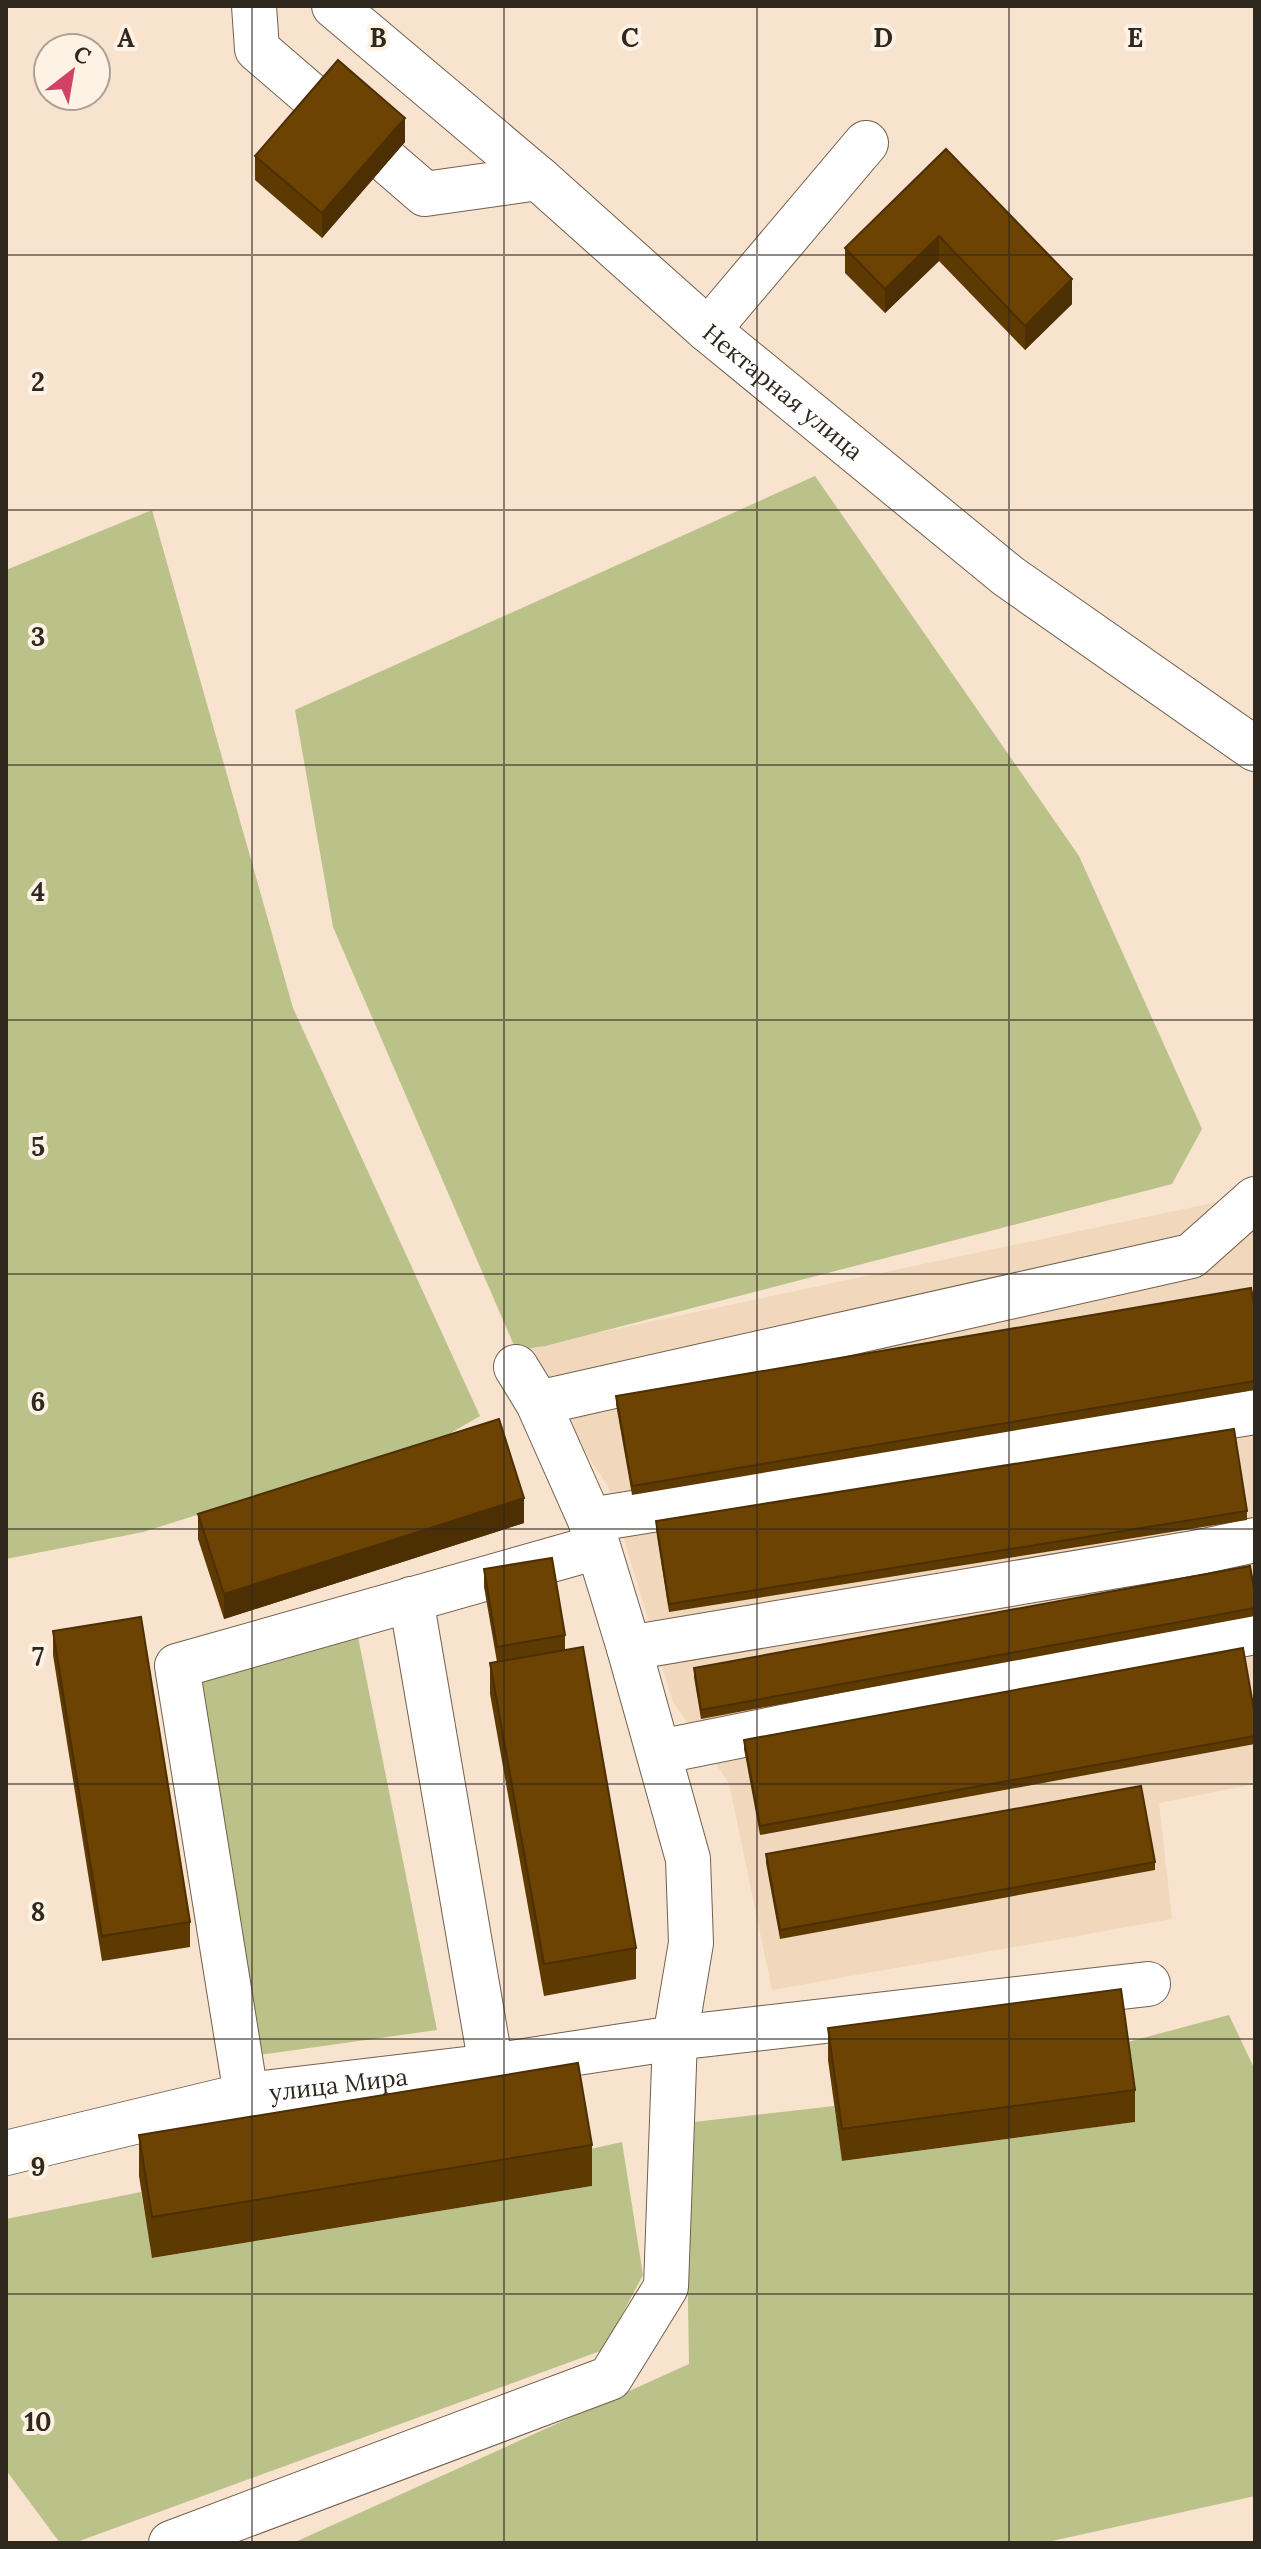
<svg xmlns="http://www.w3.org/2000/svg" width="1261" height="2549" font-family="Lora,serif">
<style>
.built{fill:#f1d7bc}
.green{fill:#bac289}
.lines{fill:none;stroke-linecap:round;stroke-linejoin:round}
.minor-casing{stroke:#72604d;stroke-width:46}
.minor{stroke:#fff;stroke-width:44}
.wall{fill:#5e3a03}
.shaded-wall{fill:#4c2f02}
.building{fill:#6d4303;stroke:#4c2f02;stroke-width:2}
.grid{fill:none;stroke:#2f281f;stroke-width:2;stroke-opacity:0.55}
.labels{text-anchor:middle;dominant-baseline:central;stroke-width:8;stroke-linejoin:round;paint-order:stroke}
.street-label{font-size:24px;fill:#2f281f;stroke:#fef2e5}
.grid-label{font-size:26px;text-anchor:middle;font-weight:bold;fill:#2f281f;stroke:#fef2e5;stroke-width:8;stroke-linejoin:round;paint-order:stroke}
</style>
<rect width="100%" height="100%" fill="#f8e3ce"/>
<polygon class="built" points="1236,1198 1255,1215 1255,1784 1159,1803 1172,1919 772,1990 729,1783 673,1702 608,1486 516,1350"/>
<g class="green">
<polygon points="815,476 1079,856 1202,1129 1172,1184 545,1346 516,1350 333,927 295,710"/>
<polygon points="152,510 293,1008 480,1416 444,1437 143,1532 6,1559 6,570"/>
<polygon points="358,1637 437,2030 245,2057 186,1680"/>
<polygon points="1229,2015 1255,2070 1255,2496 1043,2543 293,2543 689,2364 685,2123 834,2106 843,2161 1134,2122 1124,2043"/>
<polygon points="622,2142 643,2275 603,2350 74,2543 60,2543 6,2470 6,2219 141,2192 153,2258 592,2186 586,2150"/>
</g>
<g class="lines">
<g class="minor-casing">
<g id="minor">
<polyline points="254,6 257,49 425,194 538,178"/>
<path id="s1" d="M334 6 538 178 708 330 1008 576 1255 749"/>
<polyline points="708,330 866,143"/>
<polyline points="538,1403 1191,1256 1255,1199"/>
<polyline points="590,1520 1255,1412"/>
<polyline points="411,1599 491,2066"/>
<polyline points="629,1648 1200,1552 1255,1540"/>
<polyline points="659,1752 1255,1632"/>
<polyline points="246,2095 177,1666 597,1547"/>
<path id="s2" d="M6 2153 246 2095 491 2066 675 2038 1148 1984"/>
<polyline points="171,2543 610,2378 666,2287 675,2038 691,1943 688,1859 629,1648 590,1520 538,1403 516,1367"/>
</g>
</g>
<use href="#minor" class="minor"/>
</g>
<g class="wall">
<polygon points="405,142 322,238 255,180 255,156"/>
<polygon points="946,149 1072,304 1025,350 939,261 885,313 845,273 845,248"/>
<polygon points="1255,1309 1255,1390 632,1495 616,1404 616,1396"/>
<polygon points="1247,1511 1247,1520 669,1612 656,1530 656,1521"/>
<polygon points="198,1514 524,1523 224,1619 198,1539"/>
<polygon points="484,1569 565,1635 565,1650 636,1948 636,1979 544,1996 490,1694 490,1663 497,1662 484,1587"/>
<polygon points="1255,1594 1255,1616 701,1719 694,1677 694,1668"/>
<polygon points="53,1631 190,1922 190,1947 102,1961 53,1655"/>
<polygon points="1255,1716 1255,1744 760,1835 744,1749 744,1740"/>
<polygon points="766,1854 1155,1862 1155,1870 780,1939 766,1863"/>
<polygon points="828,2028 1135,2090 1135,2122 842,2161 828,2060"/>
<polygon points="139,2135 592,2145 592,2186 152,2258 139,2176"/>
</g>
<g class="shaded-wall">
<polygon points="405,118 405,142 322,238 322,213"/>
<polygon points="939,236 939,261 885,313 885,289"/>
<polygon points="1072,279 1072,304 1025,350 1025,326"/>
<polygon points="524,1498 524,1523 224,1619 224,1594"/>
</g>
<g class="building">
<polygon points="338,60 405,118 322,213 255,156"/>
<polygon points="946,149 1072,279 1025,326 939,236 885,289 845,248"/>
<polygon points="1251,1288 1255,1309 1255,1381 632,1486 616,1396"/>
<polygon points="499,1419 524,1498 224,1594 198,1514"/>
<polygon points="1234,1429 1247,1511 669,1604 656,1521"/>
<polygon points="552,1558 565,1635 497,1647 484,1569"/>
<polygon points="1250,1566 1255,1594 1255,1608 701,1710 694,1668"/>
<polygon points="141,1617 190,1922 102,1936 53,1631"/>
<polygon points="583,1647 636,1948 544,1964 490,1663"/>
<polygon points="1243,1648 1255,1716 1255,1736 760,1826 744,1740"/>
<polygon points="1141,1786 1155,1862 780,1930 766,1854"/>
<polygon points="1121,1989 1135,2090 842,2129 828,2028"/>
<polygon points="578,2063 592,2145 152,2217 139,2135"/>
</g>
<path class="grid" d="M252 6V2543M504 6V2543M757 6V2543M1009 6V2543M6 255H1255M6 510H1255M6 765H1255M6 1020H1255M6 1274H1255M6 1529H1255M6 1784H1255M6 2039H1255M6 2294H1255"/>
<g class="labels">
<g class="street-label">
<text stroke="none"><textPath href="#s1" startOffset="592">Нектарная улица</textPath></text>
<text stroke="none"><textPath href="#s2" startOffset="340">улица Мира</textPath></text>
</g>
</g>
<g class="grid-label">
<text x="126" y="47">A</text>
<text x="378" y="47">B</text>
<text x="630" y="47">C</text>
<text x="883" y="47">D</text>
<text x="1135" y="47">E</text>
<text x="38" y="391">2</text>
<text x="38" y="646">3</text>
<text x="38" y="901">4</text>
<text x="38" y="1156">5</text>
<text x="38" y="1411">6</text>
<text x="38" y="1666">7</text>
<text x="38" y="1921">8</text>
<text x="38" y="2176">9</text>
<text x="38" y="2431">10</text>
</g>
<rect width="1261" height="2549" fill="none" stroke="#2f281f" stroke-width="16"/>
<g transform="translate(72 72) rotate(31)"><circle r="38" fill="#fef2e5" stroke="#aba196" stroke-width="2"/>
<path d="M0-6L14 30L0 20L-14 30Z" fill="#d14266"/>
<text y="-12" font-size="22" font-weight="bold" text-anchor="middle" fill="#2f281f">С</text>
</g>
</svg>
